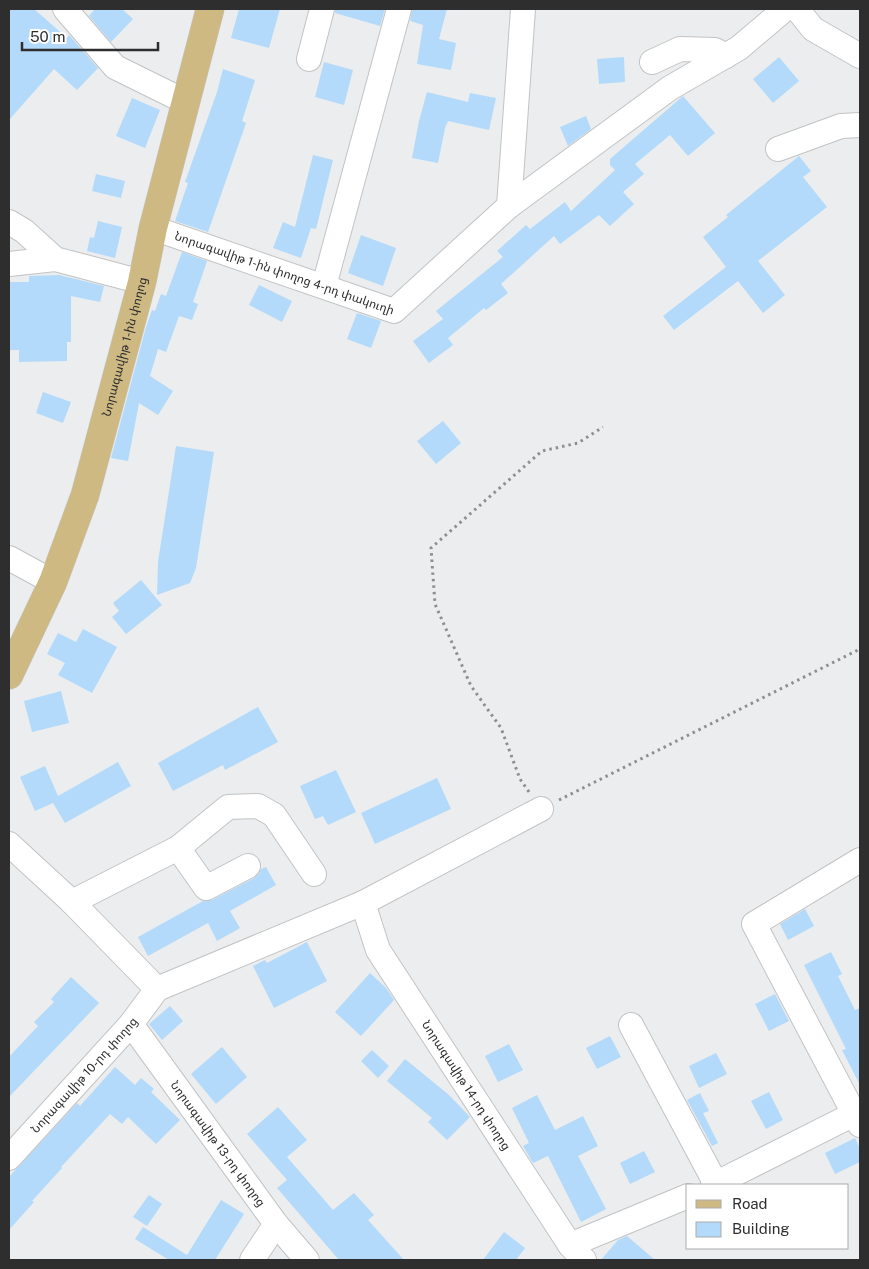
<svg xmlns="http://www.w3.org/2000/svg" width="869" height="1269" font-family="'Public Sans','Noto Sans Armenian',sans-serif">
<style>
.building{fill:#b3dafa}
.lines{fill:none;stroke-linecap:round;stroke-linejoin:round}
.minor-casing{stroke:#c2c3c4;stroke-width:26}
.major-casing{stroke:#c9c9c9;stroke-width:29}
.path{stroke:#8e8f8f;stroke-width:3;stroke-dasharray:2.5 4;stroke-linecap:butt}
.minor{stroke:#fff;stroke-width:24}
.major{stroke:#ceb983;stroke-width:28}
.labels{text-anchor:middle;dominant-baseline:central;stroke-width:4;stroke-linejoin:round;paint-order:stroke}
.street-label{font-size:12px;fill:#2e2e2e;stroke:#fff}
</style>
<rect width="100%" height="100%" fill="#ebedee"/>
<g class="building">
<polygon points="9,9 34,9 67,38 69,35 98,68 77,90 54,69 9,120"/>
<polygon points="95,9 122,9 133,19 111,42 89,16"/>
<polygon points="239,9 280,9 269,48 231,38"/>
<polygon points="335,9 385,9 380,26 335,13"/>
<polygon points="412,9 447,9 439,39 456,43 451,70 417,64 423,25 410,21"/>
<polygon points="624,57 625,82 599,84 597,59"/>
<polygon points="779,57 799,81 773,103 753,79"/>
<polygon points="324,62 353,70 344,105 315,97"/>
<polygon points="223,69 255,80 242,121 246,123 208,232 175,221 188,183 185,182 217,92"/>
<polygon points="427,92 468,102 470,93 496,98 489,130 448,121 445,128 438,163 412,158 419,121"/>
<polygon points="683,96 715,133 688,156 670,135 635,164 644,174 623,192 634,204 610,226 599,215 560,244 554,236 501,284 508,293 486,310 484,308 448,338 453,345 429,363 413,341 443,319 436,311 503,257 497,251 526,225 530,229 565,202 571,211 615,170 610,165 610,159"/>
<polygon points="132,98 160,110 145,148 116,136"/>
<polygon points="586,116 591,129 568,146 560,127"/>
<polygon points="313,155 333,160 316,229 311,228 301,258 273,248 283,222 295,227"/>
<polygon points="799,156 811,171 803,177 827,207 758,261 785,295 763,313 738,281 674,330 663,316 726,267 703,237 728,217 726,215"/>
<polygon points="96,174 125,181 121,198 92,191"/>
<polygon points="98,221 122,227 115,258 87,251 90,237 94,238"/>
<polygon points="361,235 396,248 383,286 348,273"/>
<polygon points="182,252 207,261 193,302 198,304 192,320 179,316 166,352 158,349 150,376 173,391 158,415 139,403 128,461 111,458 146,327 152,310 155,311 161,294 166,296"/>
<polygon points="59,275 104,286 100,302 71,296 71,342 67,342 67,361 19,362 19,350 9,350 9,282 29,282 29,276"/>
<polygon points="259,285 292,301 282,322 249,305"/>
<polygon points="357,313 381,321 371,348 347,339"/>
<polygon points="43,392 71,402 63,423 36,413"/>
<polygon points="443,421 461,443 436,464 417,441"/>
<polygon points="176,446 214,452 196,568 190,583 157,595 158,562"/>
<polygon points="141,580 162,605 126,634 112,617 119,611 113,603"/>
<polygon points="83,629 117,647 92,693 58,675 65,663 47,654 58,633 76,642"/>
<polygon points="61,691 69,723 32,732 24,701"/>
<polygon points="258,707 278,742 225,770 223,765 173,791 158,763"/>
<polygon points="118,762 131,786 65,823 53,803 35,811 20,777 45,766 58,796"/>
<polygon points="336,770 356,812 328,825 323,816 315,819 300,786"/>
<polygon points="437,778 451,809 375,844 361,813"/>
<polygon points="266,867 276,885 230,911 240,928 217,941 208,923 148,956 138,937 203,901 212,900 254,878 259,874 261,869"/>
<polygon points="805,909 814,926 788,940 780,924"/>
<polygon points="307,942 327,981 274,1008 253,966 265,960 267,963"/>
<polygon points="831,952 842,974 838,976 855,1010 860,1008 860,1085 842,1050 846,1049 804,965"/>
<polygon points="370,973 386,988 394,1000 361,1036 335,1012"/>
<polygon points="71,977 99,1003 9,1097 9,1057 38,1026 34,1022 54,1002 51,999"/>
<polygon points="775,994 789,1021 769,1031 755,1004"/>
<polygon points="170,1006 183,1021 162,1040 149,1024"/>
<polygon points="610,1036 621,1057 597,1069 586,1048"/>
<polygon points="509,1044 523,1070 498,1082 485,1056"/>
<polygon points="222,1047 247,1077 216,1104 191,1074"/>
<polygon points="372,1050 389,1066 378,1078 361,1061"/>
<polygon points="716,1053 727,1074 699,1088 689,1066"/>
<polygon points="405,1059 449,1095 470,1117 447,1140 428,1122 432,1118 387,1081"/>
<polygon points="115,1067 135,1085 141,1078 154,1089 151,1092 180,1120 156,1144 128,1117 122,1124 110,1114 61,1167 62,1168 32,1201 34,1202 9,1230 9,1177 77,1103 80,1106"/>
<polygon points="769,1092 783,1120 766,1129 751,1101"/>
<polygon points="700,1093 709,1111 703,1113 718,1143 712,1146 687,1100"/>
<polygon points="537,1095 555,1130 583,1116 598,1146 578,1156 606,1209 581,1222 548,1156 533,1163 523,1146 529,1143 512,1108"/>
<polygon points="278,1107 307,1140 287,1157 333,1210 354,1193 374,1215 368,1220 404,1260 339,1260 277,1188 287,1180 247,1134"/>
<polygon points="855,1138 860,1149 860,1162 835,1174 825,1153"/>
<polygon points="644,1151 655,1172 630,1184 620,1163"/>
<polygon points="149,1195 162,1204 147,1226 133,1217"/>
<polygon points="221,1200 244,1214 215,1260 169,1260 135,1239 143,1227 187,1255"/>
<polygon points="504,1232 525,1248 516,1260 483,1260"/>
<polygon points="627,1236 655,1260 601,1260 618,1240"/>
</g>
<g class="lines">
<g class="minor-casing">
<g id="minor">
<polyline points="65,9 115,67 186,102"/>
<polyline points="797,9 813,29 860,56"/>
<polyline points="309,59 322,9"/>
<polyline points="652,62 680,49 715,50 726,56"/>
<polyline points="778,149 841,126 860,125"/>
<polyline points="509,206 670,88 739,48 785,9"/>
<polyline points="9,222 24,231 55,259 142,282"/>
<path id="s1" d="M153 228 394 311 509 206 523 9"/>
<polyline points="9,264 55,259"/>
<polyline points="324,286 399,9"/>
<polyline points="9,558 53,582"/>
<polyline points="9,844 72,902 157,989"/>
<polyline points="178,848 206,888 248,866"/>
<polyline points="860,860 754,924 860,1125"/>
<polyline points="72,902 178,848 228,807 258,806 274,815 314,874"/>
<path id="s2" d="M363 903 378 950 570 1245 584 1260"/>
<path id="s3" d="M131 1024 276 1224 307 1260"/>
<polyline points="631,1025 716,1184"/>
<path id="s4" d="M9 1158 131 1024 157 989 363 903 541 809"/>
<polyline points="713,1185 860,1111"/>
<polyline points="570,1245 688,1196"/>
<polyline points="252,1260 276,1224"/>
</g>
</g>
<g class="major-casing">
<g id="major">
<path id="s5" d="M9 675 53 582 85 495 142 282 153 228 210 9"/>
</g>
</g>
<g class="path">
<polyline points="529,792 520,779 501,728 471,686 435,604 431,548 542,451 578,443 603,427"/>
<polyline points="559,800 860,649"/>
</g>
<use href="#minor" class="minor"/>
<use href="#major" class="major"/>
</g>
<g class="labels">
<g class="street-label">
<text stroke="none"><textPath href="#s1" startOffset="139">Նորագավիթ 1-ին փողոց 4-րդ փակուղի</textPath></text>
<text stroke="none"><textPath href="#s5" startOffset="349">Նորագավիթ 1-ին փողոց</textPath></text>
<text stroke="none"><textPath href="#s4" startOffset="112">Նորագավիթ 10-րդ փողոց</textPath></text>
<text stroke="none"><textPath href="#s2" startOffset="211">Նորագավիթ 14-րդ փողոց</textPath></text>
<text stroke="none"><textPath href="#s3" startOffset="148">Նորագավիթ 13-րդ փողոց</textPath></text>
</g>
</g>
<rect width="869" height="1269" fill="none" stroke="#2e2e2e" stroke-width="20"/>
<rect x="686" y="1184" width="162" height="65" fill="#ffffff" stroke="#ababab"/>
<rect x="696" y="1200" width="25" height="8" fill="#ceb983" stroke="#ababab"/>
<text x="732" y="1209" font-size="15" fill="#2e2e2e">Road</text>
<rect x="696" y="1222" width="25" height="15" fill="#b3dafa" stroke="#ababab"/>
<text x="732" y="1234" font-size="15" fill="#2e2e2e">Building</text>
<path d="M22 42v8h136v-8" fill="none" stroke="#2e2e2e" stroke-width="2.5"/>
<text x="30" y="42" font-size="15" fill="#2e2e2e" stroke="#ffffff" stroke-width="4" paint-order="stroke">50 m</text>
</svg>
